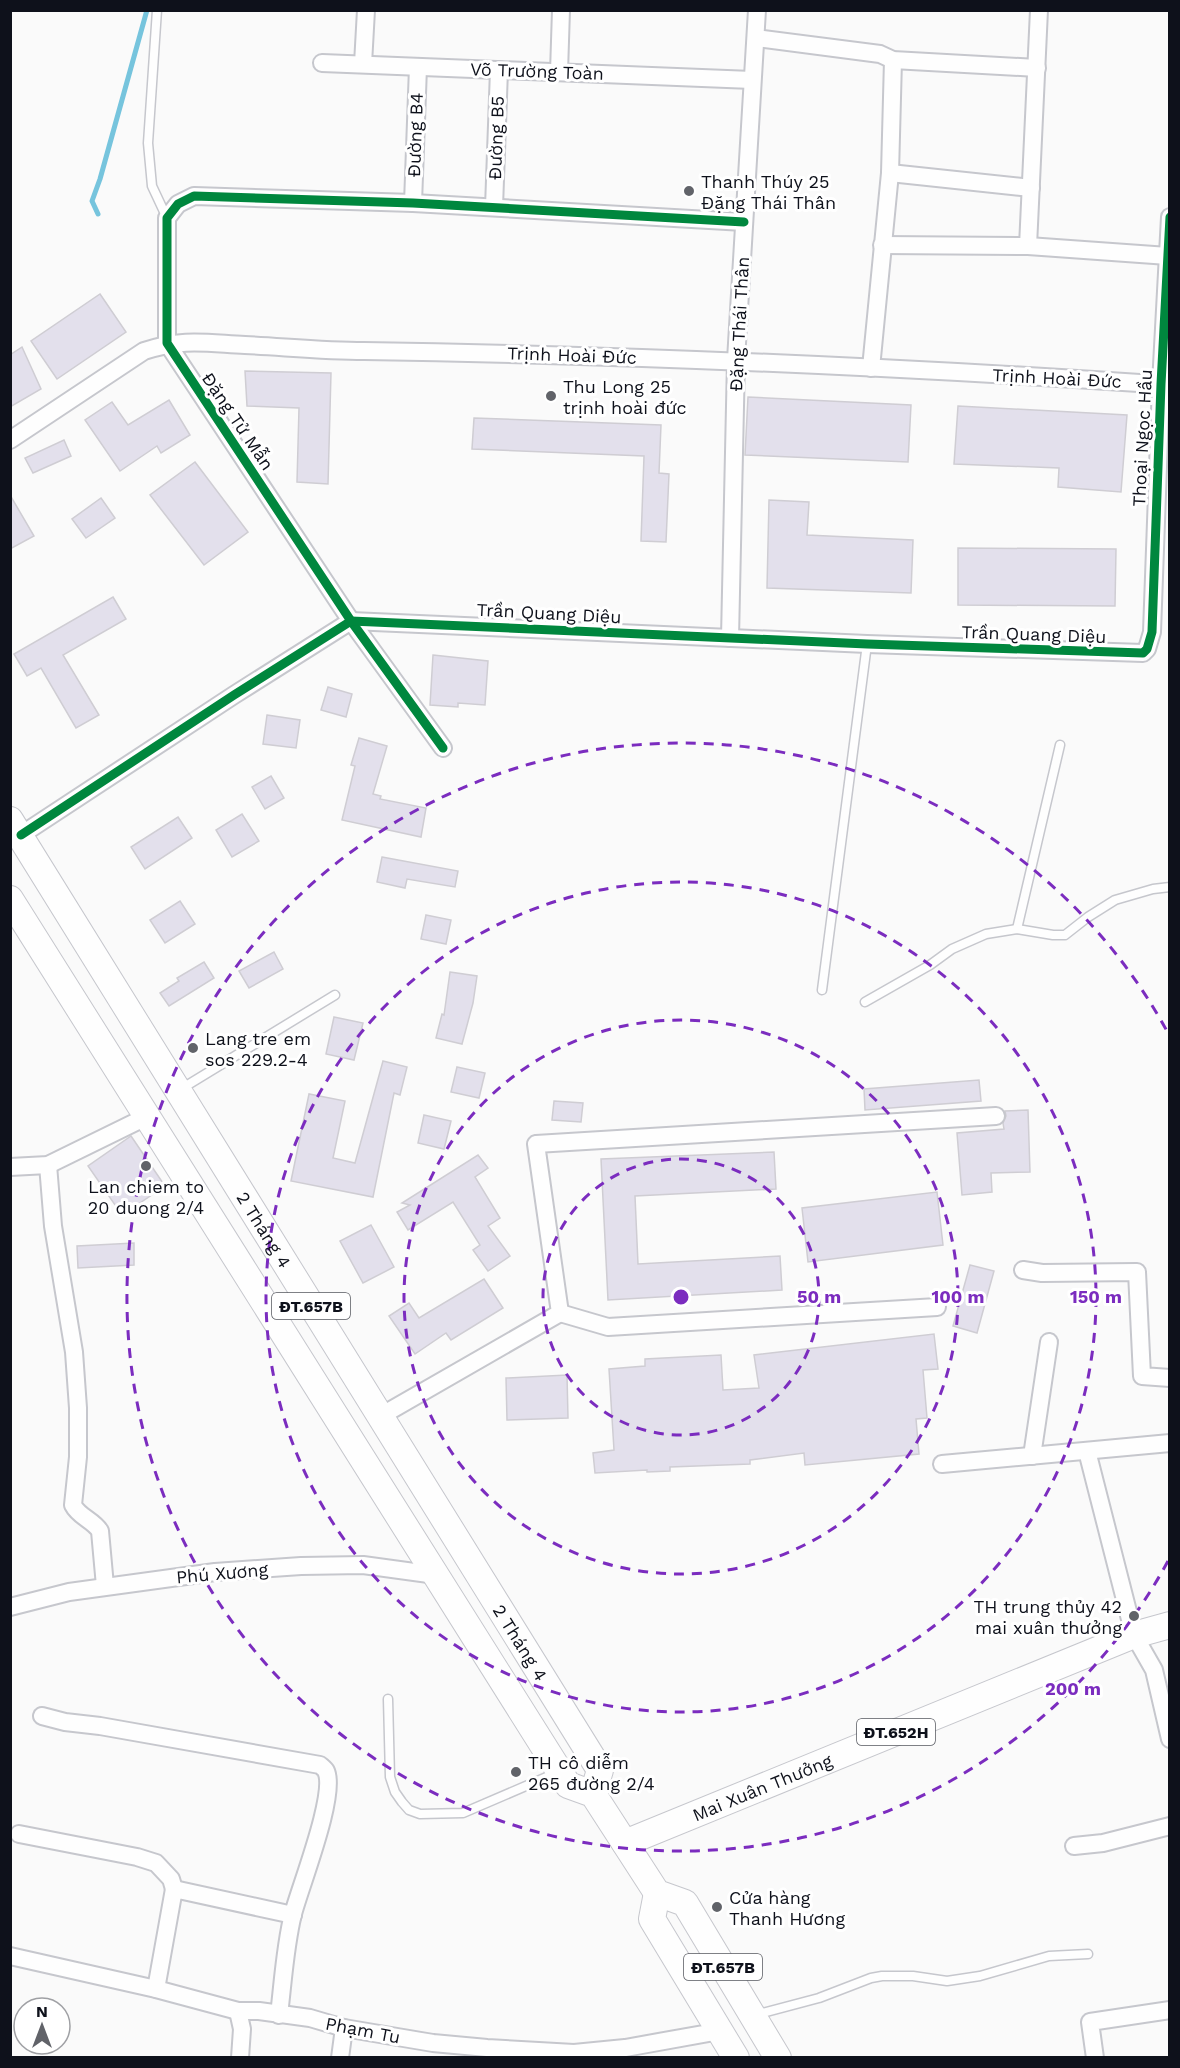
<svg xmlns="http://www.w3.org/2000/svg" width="1180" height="2068" font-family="'Work Sans',sans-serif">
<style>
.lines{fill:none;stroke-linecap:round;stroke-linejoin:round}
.stream{stroke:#76c4dd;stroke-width:5}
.building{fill:#e3e0ec;stroke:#cfcdd3;stroke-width:1.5}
.service-casing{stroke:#c6c7cd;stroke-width:11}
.minor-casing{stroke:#c6c7cd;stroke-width:20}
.primary-casing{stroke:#c6c7cd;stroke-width:28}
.service{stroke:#fefefe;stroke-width:8}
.minor{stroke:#fefefe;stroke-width:16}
.primary{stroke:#fefefe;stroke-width:26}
.cycleway-casing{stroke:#fff;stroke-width:13}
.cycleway{stroke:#00873e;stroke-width:9}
.ring{fill:none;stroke:#7b2cbf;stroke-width:3;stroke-dasharray:10 8}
.poi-dot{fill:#616369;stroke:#fff;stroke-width:2}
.labels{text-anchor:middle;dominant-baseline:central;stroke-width:6;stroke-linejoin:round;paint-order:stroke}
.shield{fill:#fff;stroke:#56585f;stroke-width:1.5}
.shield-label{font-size:16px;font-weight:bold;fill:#0e111b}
.street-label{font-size:18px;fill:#0e111b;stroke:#fff}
.poi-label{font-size:18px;fill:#0e111b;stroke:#fff;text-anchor:start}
.centre{fill:#7b2cbf;stroke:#fff;stroke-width:3}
.ring-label{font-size:18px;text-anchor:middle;font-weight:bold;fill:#7b2cbf;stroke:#fff;stroke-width:6;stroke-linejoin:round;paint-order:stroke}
</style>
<rect width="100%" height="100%" fill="#fafafa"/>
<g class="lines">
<polyline class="stream" points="98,214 92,201 100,179 147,10"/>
</g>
<g class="building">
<polygon points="100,294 126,332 57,379 31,341"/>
<polygon points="22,347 41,389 10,407 10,355"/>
<polygon points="245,371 331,373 328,484 297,482 299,408 247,406"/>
<polygon points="748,397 911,405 908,462 745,455"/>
<polygon points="169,400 190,435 161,453 157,446 120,471 85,420 112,402 128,425"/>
<polygon points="958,406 1127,415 1121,492 1058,487 1059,468 954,464"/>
<polygon points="474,418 661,425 659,473 669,474 666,542 641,541 644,456 472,449"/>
<polygon points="64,440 71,456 33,473 25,458"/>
<polygon points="195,462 248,532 204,565 150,495"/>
<polygon points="10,495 34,536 10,549"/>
<polygon points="101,498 115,518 86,538 72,519"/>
<polygon points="769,500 809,502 807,535 913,540 911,593 767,588"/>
<polygon points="958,548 1116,549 1115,606 958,605"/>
<polygon points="113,597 126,619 63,655 99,715 76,728 41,668 27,676 14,654"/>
<polygon points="433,655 488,661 485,705 458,703 458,707 430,705"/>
<polygon points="328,687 352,694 346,717 321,710"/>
<polygon points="267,715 300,720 296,748 263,744"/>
<polygon points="359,738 387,746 373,794 381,796 380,799 426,808 421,837 342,820 355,766 351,765"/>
<polygon points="271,776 284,798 265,809 252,787"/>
<polygon points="242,814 259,841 232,857 216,830"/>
<polygon points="178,817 192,838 145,869 131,847"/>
<polygon points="382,857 458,871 455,887 407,879 405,888 377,882"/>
<polygon points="180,901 195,924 165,943 150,920"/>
<polygon points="426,915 451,920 446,944 421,939"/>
<polygon points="274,952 283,969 249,988 239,971"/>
<polygon points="204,962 214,978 169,1006 160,993 179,981 177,978"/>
<polygon points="450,972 477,976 473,1003 462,1044 436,1038 442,1014 444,1015"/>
<polygon points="334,1017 363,1023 354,1060 326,1054"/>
<polygon points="383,1061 407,1067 400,1095 394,1093 373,1197 291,1181 309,1094 345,1101 333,1158 355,1163"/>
<polygon points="457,1067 485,1073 479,1098 451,1092"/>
<polygon points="979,1080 981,1101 865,1110 864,1089"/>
<polygon points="554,1101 583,1103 581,1122 552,1120"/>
<polygon points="1028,1110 1030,1172 991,1173 992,1192 962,1195 957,1133 1004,1129 1003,1123 1006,1116 1005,1111"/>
<polygon points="424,1115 451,1121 444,1149 418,1143"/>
<polygon points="131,1136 165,1186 122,1215 88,1166"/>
<polygon points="774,1152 776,1189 635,1196 638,1264 780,1256 782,1290 608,1300 601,1159"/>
<polygon points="478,1155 488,1168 475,1177 500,1218 488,1226 510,1256 488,1271 473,1250 480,1245 453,1202 408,1230 397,1212 410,1205 402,1203"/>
<polygon points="937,1192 943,1245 808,1262 802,1208"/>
<polygon points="371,1225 394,1267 363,1283 340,1241"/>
<polygon points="134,1243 134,1265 78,1268 77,1246"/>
<polygon points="970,1265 994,1271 977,1333 953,1326"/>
<polygon points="484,1279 503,1308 451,1340 446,1333 415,1354 389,1316 409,1303 419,1318"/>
<polygon points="934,1334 938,1369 923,1370 927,1418 916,1419 919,1454 805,1465 804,1453 750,1460 750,1464 670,1467 670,1471 647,1472 647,1470 595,1473 593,1453 614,1450 609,1369 645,1366 645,1359 721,1355 723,1390 759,1388 754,1355"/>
<polygon points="567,1375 568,1418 507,1420 506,1378"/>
</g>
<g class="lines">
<g class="service-casing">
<g id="service">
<polyline points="157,10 148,143 152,186 167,218"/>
<polyline points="1017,929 1060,745"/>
<polyline points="822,990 867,644"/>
<polyline points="865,1002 930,965 952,949 986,934 1017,929 1053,935 1065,935 1088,917 1115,900 1153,889 1170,887"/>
<polyline points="181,1089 335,995"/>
<polyline points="388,1699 390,1777 395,1792 402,1802 409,1810 420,1814 463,1813 556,1773"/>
<polyline points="755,2015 819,1998 871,1978 882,1976 913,1976 947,1981 980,1976 1049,1956 1088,1954"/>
</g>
</g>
<g class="minor-casing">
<g id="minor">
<polyline points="756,38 880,54 893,60 1037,68"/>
<polyline points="322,63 752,80"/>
<polyline points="363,64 366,10"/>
<polyline points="559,72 561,10"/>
<polyline points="890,173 1031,188"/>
<polyline points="413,203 418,67"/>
<polyline points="494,207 499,70"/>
<polyline points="882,245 1028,246 1168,256"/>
<polyline points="1028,246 1039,10"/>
<polyline points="871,368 890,173 893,60"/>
<path d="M10 440 144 351C183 338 205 343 245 345 285 347 325 351 364 351 633 355 901 367 1170 385"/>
<polyline points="730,638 736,360 757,10"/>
<polyline points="443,748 351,621 167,343 167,218 178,204 194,196 413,203 744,222"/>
<polyline points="21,835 234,695 351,621 867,644 1143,653 1147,649 1152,632 1161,384 1170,217"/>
<path d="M48 1165 53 1226 74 1352 78 1408V1457L73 1505C79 1517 93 1520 100 1531L105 1586"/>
<polyline points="10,1167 48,1165 148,1116"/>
<polyline points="1023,1270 1042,1273 1137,1272 1142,1376 1170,1378"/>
<polyline points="560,1313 608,1327 937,1307"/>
<polyline points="379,1417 560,1313 536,1144 996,1116"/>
<polyline points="1087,1451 1134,1635 1154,1670 1170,1739"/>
<polyline points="1032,1456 1049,1342"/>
<polyline points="942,1464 1170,1443"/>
<polyline points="10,1607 69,1592 215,1572 301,1566 363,1565 436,1575"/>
<path d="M42 1716 65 1722 100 1726 320 1765C321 1766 325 1769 326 1771 337 1794 300 1887 293 1914 285 1946 283 1982 279 2015"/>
<polyline points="19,1834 137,1857 156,1863 171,1879 174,1889"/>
<polyline points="1074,1846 1103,1843 1170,1826"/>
<polyline points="10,1956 156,1989 238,2011 259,2011 310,2018 344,2028 433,2043 487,2048 574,2053 625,2048 720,2031"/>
<polyline points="156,1989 174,1889 293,1915"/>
<polyline points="238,2011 242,2029 240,2058"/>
<polyline points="340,2058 344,2028"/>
<polyline points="1095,2058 1090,2022 1170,2010"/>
</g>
</g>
<g class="primary-casing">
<g id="primary">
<path id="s1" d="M10 820 600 1770 593 1794"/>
<polyline points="10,899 568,1785 593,1794 657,1893 685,1903 778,2058"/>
<path id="s2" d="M625 1843 1134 1635 1170 1625"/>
<polyline points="657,1893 652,1919 736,2058"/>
</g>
</g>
<use href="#service" class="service"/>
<use href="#minor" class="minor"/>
<use href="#primary" class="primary"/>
<g class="cycleway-casing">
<g id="cycleway">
<polyline points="443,748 351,621 167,343 167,218 178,204 194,196 413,203 744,222"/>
<polyline points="21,835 234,695 351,621 867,644 1143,653 1147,649 1152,632 1161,384 1170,217"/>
</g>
</g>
<use href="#cycleway" class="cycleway"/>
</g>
<g class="ring">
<circle cx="681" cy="1297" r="138"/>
<circle cx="681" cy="1297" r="277"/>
<circle cx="681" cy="1297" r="415"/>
<path d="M1168 1561A554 554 0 1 1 1168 1033"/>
</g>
<g class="poi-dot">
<circle cx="689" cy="191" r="6"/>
<circle cx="551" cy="396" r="6"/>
<circle cx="193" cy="1048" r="6"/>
<circle cx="146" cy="1166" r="6"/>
<circle cx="1134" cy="1616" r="6"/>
<circle cx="516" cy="1772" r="6"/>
<circle cx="717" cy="1907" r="6"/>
</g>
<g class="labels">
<g class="shield">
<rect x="272" y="1293" width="78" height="26" rx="4.5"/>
<rect x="857" y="1719" width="78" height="26" rx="4.5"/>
<rect x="684" y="1954" width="78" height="26" rx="4.5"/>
</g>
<g class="shield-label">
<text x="311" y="1306">ĐT.657B</text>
<text x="896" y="1732">ĐT.652H</text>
<text x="723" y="1967">ĐT.657B</text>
</g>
<g class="street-label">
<text transform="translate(537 71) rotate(2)">Võ Trường Toàn</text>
<text transform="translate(415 135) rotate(-88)">Đường B4</text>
<text transform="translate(496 138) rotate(-88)">Đường B5</text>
<text transform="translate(739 324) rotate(-87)">Đặng Thái Thân</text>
<text transform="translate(572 355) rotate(2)">Trịnh Hoài Đức</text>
<text transform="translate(1057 378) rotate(3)">Trịnh Hoài Đức</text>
<text transform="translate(238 421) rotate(56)">Đặng Tử Mẫn</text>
<text transform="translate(1142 438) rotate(-87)">Thoại Ngọc Hầu</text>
<text transform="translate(549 613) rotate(3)">Trần Quang Diệu</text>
<text transform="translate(1034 634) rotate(2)">Trần Quang Diệu</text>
<text stroke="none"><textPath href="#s1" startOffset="482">2 Tháng 4</textPath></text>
<text transform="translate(222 1573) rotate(-5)">Phú Xương</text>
<text stroke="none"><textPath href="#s1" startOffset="968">2 Tháng 4</textPath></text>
<text stroke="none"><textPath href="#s2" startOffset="148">Mai Xuân Thưởng</textPath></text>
<text transform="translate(363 2030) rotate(11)">Phạm Tu</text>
</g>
<g class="poi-label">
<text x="701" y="181">Thanh Thúy 25<tspan x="701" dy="21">Đặng Thái Thân</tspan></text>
<text x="563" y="386">Thu Long 25<tspan x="563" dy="21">trịnh hoài đức</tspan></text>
<text x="205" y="1038">Lang tre em<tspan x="205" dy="21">sos 229.2-4</tspan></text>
<text x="146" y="1186" text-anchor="middle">Lan chiem to<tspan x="146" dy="21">20 duong 2/4</tspan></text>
<text x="1122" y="1606" text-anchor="end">TH trung thủy 42<tspan x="1122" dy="21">mai xuân thưởng</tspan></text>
<text x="528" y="1762">TH cô diễm<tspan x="528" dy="21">265 đường 2/4</tspan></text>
<text x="729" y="1897">Cửa hàng<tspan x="729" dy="21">Thanh Hương</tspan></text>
</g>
</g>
<circle cx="681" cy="1297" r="9" class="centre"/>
<g class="ring-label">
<text x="819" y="1303">50 m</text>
<text x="958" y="1303">100 m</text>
<text x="1096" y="1303">150 m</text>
<text x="1073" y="1695">200 m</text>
</g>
<rect width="1180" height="2068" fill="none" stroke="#0e111b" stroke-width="24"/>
<g transform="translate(42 2026)"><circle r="28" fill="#ffffff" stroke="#9fa0a4" stroke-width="1.5"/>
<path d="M0-4.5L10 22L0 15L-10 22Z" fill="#616369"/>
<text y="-9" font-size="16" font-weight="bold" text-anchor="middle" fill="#0e111b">N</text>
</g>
</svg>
